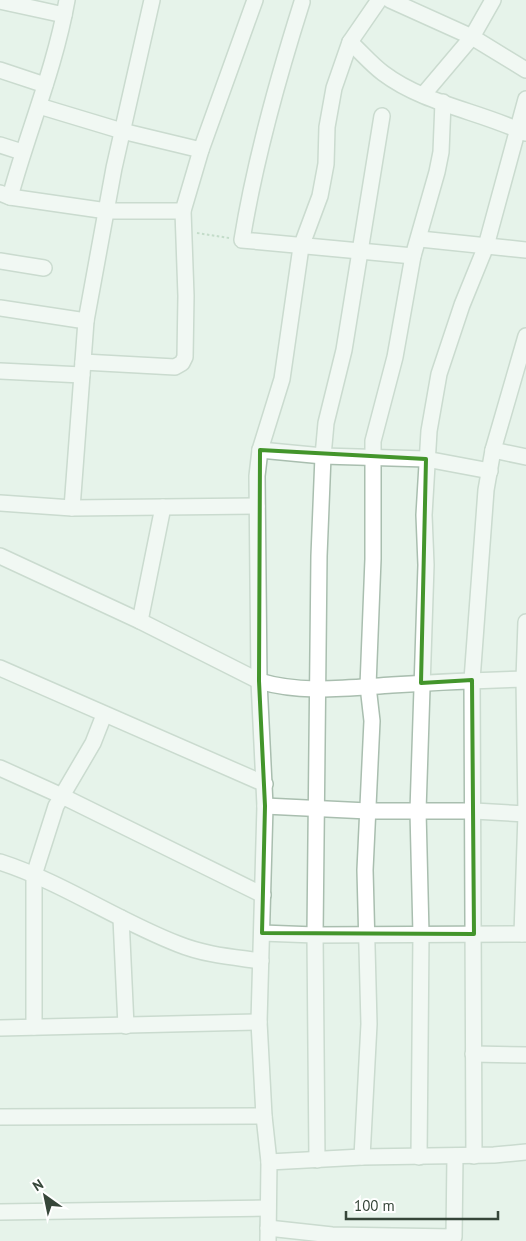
<svg xmlns="http://www.w3.org/2000/svg" width="526" height="1241" font-family="'PT Sans',sans-serif">
<style>
.lines{fill:none;stroke-linecap:round;stroke-linejoin:round}
.minor-casing{stroke:#a9beaf;stroke-width:18}
.path{stroke:#9ac0a3;stroke-width:2;stroke-dasharray:2.5 2.5;stroke-linecap:butt}
.minor{stroke:#fff;stroke-width:15}
.marked{fill:none;stroke:#43952b;stroke-width:4;stroke-linejoin:round}
</style>
<rect width="100%" height="100%" fill="#e6f3ea"/>
<g class="lines">
<g class="minor-casing">
<g id="minor">
<polyline points="390,0 472,37 526,70"/>
<polyline points="0,1 64,15"/>
<path d="M302 2C277 81 255 159 242 240L413 256"/>
<path d="M350 42C361 52 371 64 383 73 424 104 479 111 525 133"/>
<polyline points="0,70 45,85"/>
<polyline points="423,95 472,37 493,0"/>
<polyline points="39,106 122,131 201,150"/>
<polyline points="0,145 22,152"/>
<polyline points="0,193 10,197 107,211 183,211"/>
<path d="M10 197C28 131 55 68 67 0"/>
<polyline points="420,239 526,250"/>
<polyline points="0,261 44,268"/>
<polyline points="0,308 86,321"/>
<polyline points="83,362 175,367 182,363 185,357 186,296 183,211 201,150 255,0"/>
<polyline points="0,371 82,375"/>
<polyline points="260,450 323,456 426,459 490,471"/>
<polyline points="493,450 526,457"/>
<polyline points="0,503 72,508 257,506"/>
<polyline points="72,508 86,321 114,168 152,0"/>
<path d="M0 556 140 621 259 681C302 694 347 688 392 685 437 682 481 680 526 679"/>
<polyline points="140,621 163,507"/>
<polyline points="0,668 265,784"/>
<polyline points="0,768 62,796 263,895"/>
<polyline points="265,806 368,811 474,811 526,814"/>
<path d="M0 862C62 882 118 921 178 944 205 955 233 957 261 961"/>
<polyline points="121,918 126,1026"/>
<polyline points="262,933 315,935 526,934"/>
<polyline points="522,934 526,814 524,679 526,622"/>
<polyline points="34,1027 34,875 56,806 93,743 104,715"/>
<polyline points="0,1028 259,1022"/>
<polyline points="473,1054 526,1055"/>
<polyline points="0,1117 264,1116"/>
<polyline points="474,1156 472,680 486,490 493,450 526,336"/>
<polyline points="362,1157 369,1024 365,870 372,721 368,686 373,559 373,441 395,357 413,256 437,172 441,152 443,102"/>
<polyline points="419,1157 421,934 418,811 426,565 424,515 429,431 439,374 462,305 486,246 526,99"/>
<polyline points="317,1160 315,935 319,556 323,456 326,423 344,350 382,116"/>
<polyline points="269,1162 362,1157 494,1155 526,1152"/>
<polyline points="0,1212 268,1208"/>
<polyline points="268,1228 332,1235 454,1237 455,1156"/>
<polyline points="268,1241 269,1162 264,1116 259,1022 265,806 259,681 257,476 260,450 282,379 301,247 320,196 326,164 327,127 334,88 350,42 379,0"/>
</g>
</g>
<polyline class="path" points="197,233 229,238"/>
<use href="#minor" class="minor"/>
</g>
<path d="M0 0H526V1241H0ZM260 450 426 459 421 683 472 680 474 934 262 933 265 806 259 681Z" fill="#e6f3ea" fill-opacity=".55" fill-rule="evenodd"/>
<path class="marked" d="M260 450 426 459 421 683 472 680 474 934 262 933 265 806 259 681Z"/>
<g transform="translate(45 1196) rotate(327)" stroke="#ffffff" stroke-width="4" paint-order="stroke">
<path d="M0-4L9 19L0 12L-9 19Z" fill="#364639"/>
<text y="-8" font-size="14" font-weight="bold" text-anchor="middle" fill="#364639">N</text>
</g>
<path d="M346 1211v8h152v-8" fill="none" stroke="#364639" stroke-width="2.5"/>
<text x="354" y="1211" font-size="15" fill="#364639" stroke="#ffffff" stroke-width="4" paint-order="stroke">100 m</text>
</svg>
